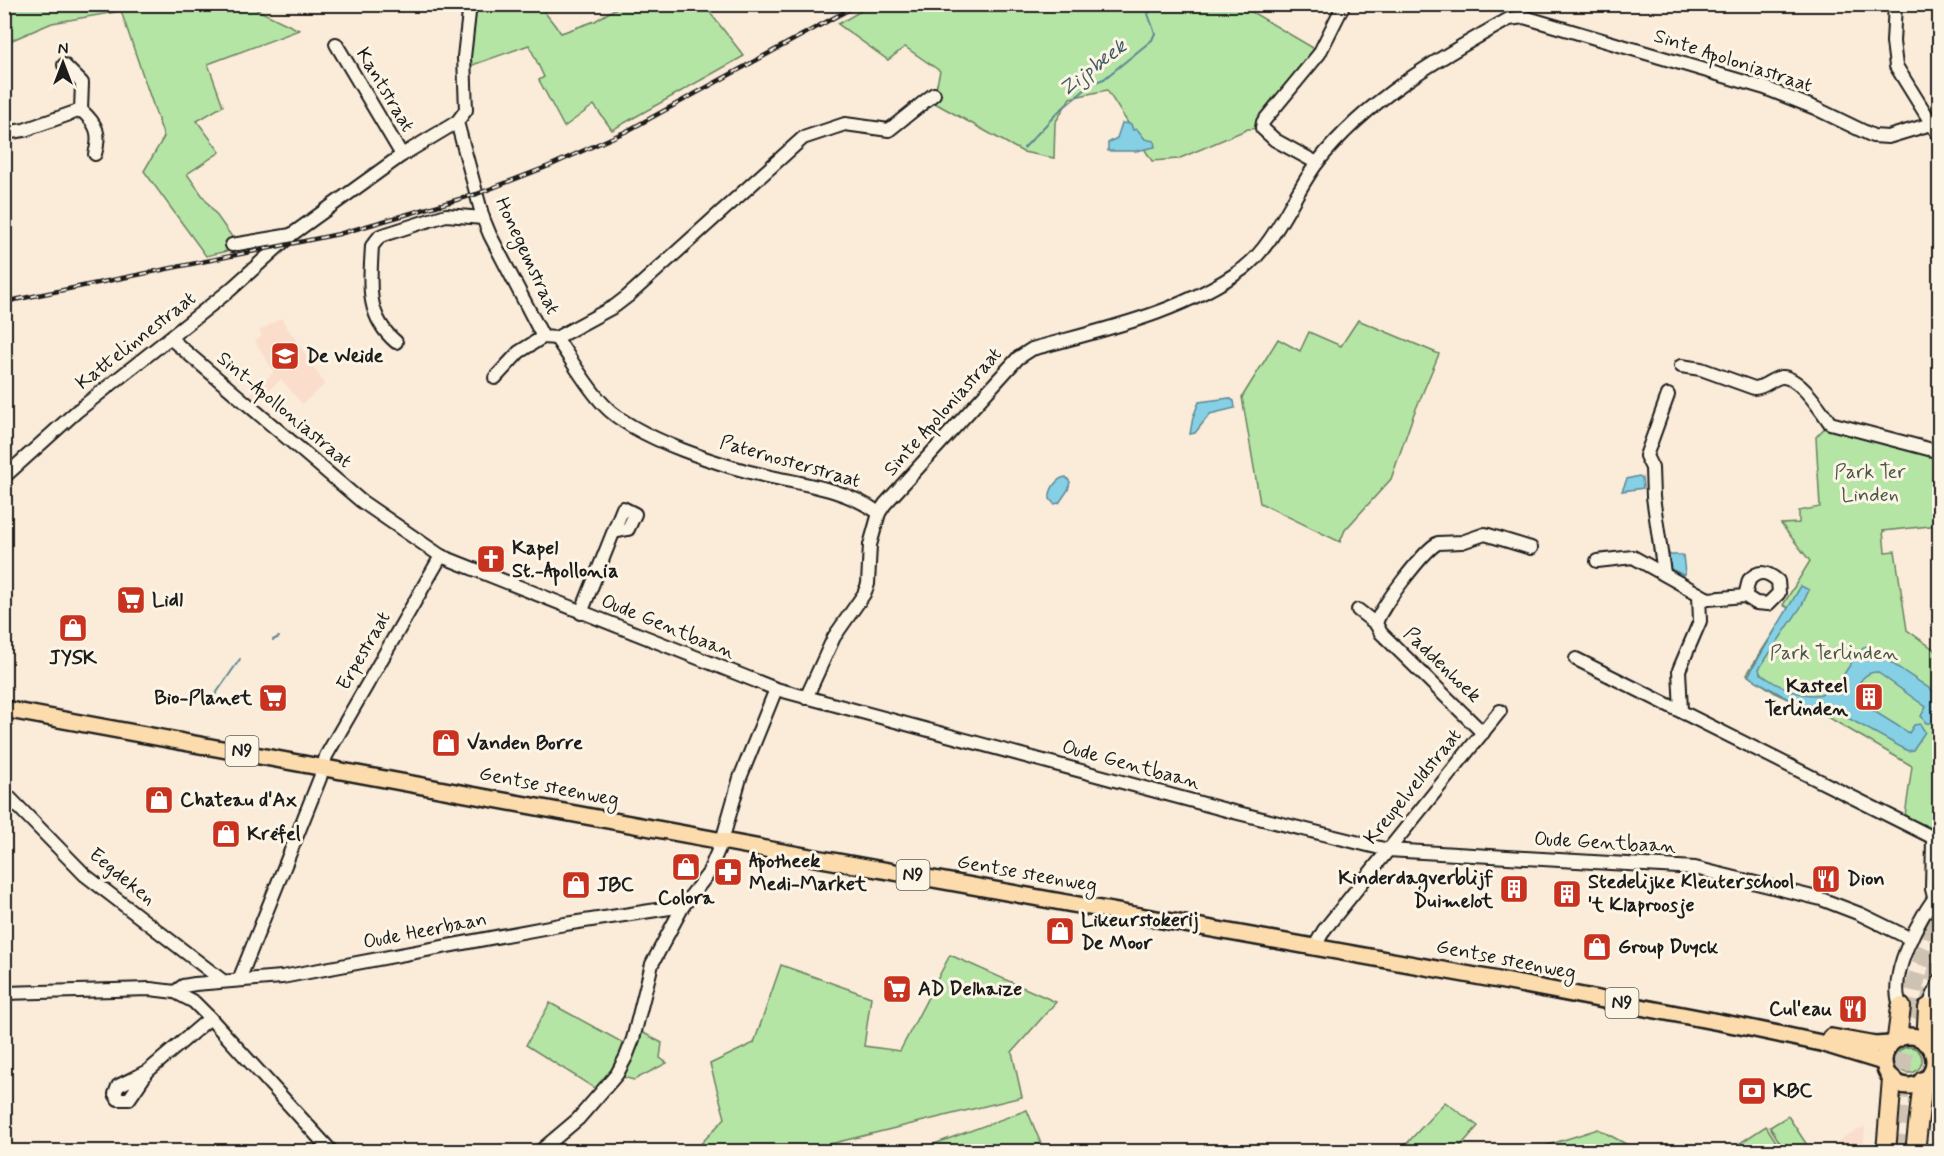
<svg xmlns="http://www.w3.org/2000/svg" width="1944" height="1156" font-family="Mynerve,sans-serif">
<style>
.built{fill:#fadecb}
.green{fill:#b5e5a4;stroke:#688060;stroke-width:1.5}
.water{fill:#86d0e6;stroke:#5c8895;stroke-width:1.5}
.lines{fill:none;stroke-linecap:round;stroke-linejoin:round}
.stream{stroke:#5c8895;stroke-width:2}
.highway-tunnel{stroke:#cec2b3;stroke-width:18;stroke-dasharray:18 9;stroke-linecap:butt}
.minor-casing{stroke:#1c1c1c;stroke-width:16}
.major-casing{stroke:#1c1c1c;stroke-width:20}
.highway-casing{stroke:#1c1c1c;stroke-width:22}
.minor{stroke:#fcf5e5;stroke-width:12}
.major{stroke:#fcdcac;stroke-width:15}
.highway{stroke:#fcdcac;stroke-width:18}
.rail-casing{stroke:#1c1c1c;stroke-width:4.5}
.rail{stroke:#fcf5e5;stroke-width:2;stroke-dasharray:7;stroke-linecap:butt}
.labels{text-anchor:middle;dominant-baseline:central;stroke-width:6;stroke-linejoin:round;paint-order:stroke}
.shield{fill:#fcf5e5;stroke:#5f5d58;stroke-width:1.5}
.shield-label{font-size:18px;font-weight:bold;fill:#1c1c1c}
.street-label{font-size:20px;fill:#1c1c1c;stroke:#fcf5e5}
.poi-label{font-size:20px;font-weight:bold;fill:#1c1c1c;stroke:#fcf5e5;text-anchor:start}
.park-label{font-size:20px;fill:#4a5845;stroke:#fcf5e5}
.water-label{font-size:21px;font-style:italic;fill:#415b63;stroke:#fcf5e5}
</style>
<rect width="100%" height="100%" fill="#fbebd9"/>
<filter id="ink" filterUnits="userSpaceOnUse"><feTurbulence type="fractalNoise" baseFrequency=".0167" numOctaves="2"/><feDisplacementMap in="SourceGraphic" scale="12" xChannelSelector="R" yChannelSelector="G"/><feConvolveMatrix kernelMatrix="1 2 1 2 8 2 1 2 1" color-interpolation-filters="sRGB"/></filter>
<g filter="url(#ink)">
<g class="built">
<polygon points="281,318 325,384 302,404 281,379 255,403 249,395 274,372 255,341 262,336 259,331"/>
<polygon points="1865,1127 1863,1151 1822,1151 1851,1133"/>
</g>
<g class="green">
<polygon points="5,4 247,5 299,30 208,64 223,106 197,121 220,152 187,174 235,241 231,250 206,256 144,171 164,137 121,11 52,23 5,43"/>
<polygon points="873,4 1240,5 1320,52 1262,128 1248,129 1178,159 1152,161 1107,90 1070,98 1055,123 1054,158 1023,152 933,102 940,71 905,47 888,60 838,24"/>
<polygon points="475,5 499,8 503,5 539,5 561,33 595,21 621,5 704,5 744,56 612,130 594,105 564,127 539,80 544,77 529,45 470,66"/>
<polygon points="1358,320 1439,354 1413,416 1391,479 1345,530 1340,542 1260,503 1242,397 1278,339 1300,351 1309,332 1341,346"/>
<polygon points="1830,422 1939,452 1939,525 1883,531 1885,552 1895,551 1907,630 1939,653 1939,833 1905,816 1912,766 1833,720 1777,694 1747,674 1784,616 1788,608 1783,605 1810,561 1781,524 1799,523 1799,511 1820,507 1816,437"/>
<polygon points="950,955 1056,1002 1012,1052 1022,1097 826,1145 821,1151 694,1151 725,1118 710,1064 754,1043 781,965 871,997 864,1046 900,1051"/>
<polygon points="550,1003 627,1045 599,1091 526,1045"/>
<polygon points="638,1030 662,1043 660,1058 667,1063 634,1080 619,1076"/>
<circle cx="1909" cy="1060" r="13"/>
<polygon points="1445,1102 1478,1126 1456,1151 1400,1151"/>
<polygon points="1027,1110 1044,1151 915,1151"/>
<polygon points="1788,1116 1811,1151 1785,1151 1770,1127"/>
<polygon points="1766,1126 1782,1151 1728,1151"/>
<polygon points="1598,1129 1639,1151 1529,1151"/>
</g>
<g class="water">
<polygon points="1122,123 1131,124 1133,130 1137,129 1145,139 1154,141 1155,147 1136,151 1108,151 1108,143 1117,138"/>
<polygon points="1229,398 1234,401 1235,408 1210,414 1195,433 1190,434 1193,417 1199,402"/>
<polygon points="1639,476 1642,478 1643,488 1622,491 1627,479"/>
<path d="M1066 477 1070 482 1068 490 1059 503 1054 504 1050 499C1049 490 1056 478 1066 477Z"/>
<polygon points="1666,548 1670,555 1683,555 1685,574 1683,575 1669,568"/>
<path d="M1801 586 1809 590 1801 607 1759 669 1760 673C1778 687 1814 706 1834 687 1846 675 1853 655 1866 646L1939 695V711L1932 723H1926L1921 716 1926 707 1877 672C1863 672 1854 687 1856 700L1909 733 1914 725 1920 724 1925 732 1913 750 1908 751 1837 712 1799 705 1748 676Z"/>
</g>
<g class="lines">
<g class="stream">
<polyline points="910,121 929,108"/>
<polyline points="1024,148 1058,112 1093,83 1104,79 1152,40 1155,33 1148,14 1156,4"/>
<polyline points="273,640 279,637"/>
<polyline points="215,695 240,659"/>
</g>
<g class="highway-tunnel">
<polyline points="1928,1008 1940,958"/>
<path d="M1895 1152C1903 1081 1903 979 1940 919"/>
</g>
<g class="minor-casing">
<g id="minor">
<polyline points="470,4 464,57 466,110 457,122 483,218 490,235 543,337 556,338"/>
<polyline points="1895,4 1893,42 1896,66 1940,137"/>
<polyline points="336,44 402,155"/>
<path d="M81 110C97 124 101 134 95 154"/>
<polyline points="4,133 24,130 81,110 82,83 64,65"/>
<polyline points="1317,163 1275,140 1262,128 1263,122 1319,54 1344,4"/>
<polyline points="232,245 291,235"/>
<polyline points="556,338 615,306 628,296 803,138 845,124 889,130 934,94"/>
<path d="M556 338C572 360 585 385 604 405 634 438 728 468 771 477 809 485 847 490 879 513"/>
<polyline points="171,339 361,501 441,556 776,689 1230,811 1388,850 1695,868 1821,899 1860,914 1911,939"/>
<path d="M396 342C365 316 370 283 372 246L380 236 446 215 483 218"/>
<path d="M1681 366 1701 369 1754 388C1764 388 1771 379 1781 377 1798 375 1822 411 1830 423L1940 452"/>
<polyline points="495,378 519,352 543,337"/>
<polyline points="4,477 76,412 230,290 291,235 402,155 457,122"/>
<path d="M1597 561 1633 557 1708 599 1745 596 1749 580C1759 569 1768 572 1778 581L1779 593 1768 604 1756 603 1745 596"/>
<polyline points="1664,573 1653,497 1652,468 1646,456 1668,395"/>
<polyline points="1358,610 1376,624 1381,633 1483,733"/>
<polyline points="581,613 623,508 635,514 628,529 614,532"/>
<path d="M1376 624C1379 609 1424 550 1438 543L1462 542 1485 534 1531 548"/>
<polyline points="1576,659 1940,841"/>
<path d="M806 698 834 637 864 594 868 584 870 545 879 513 885 504 1018 358 1032 349C1105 329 1182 313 1244 268 1275 244 1293 195 1317 163 1367 99 1439 58 1509 19L1524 17 1765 88 1815 108 1873 136 1888 137 1931 124"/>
<polyline points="1681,711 1679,670 1700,621 1699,594"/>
<polyline points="4,792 85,875 223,981"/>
<polyline points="1933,839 1932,889 1934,897"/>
<polyline points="1315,946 1324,930 1500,711"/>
<polyline points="239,980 320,778 326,756 441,556"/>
<polyline points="175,992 183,986 195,984 282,977 565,924 683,906"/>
<polyline points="4,993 150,989 175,992 194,1002 210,1018 332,1152"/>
<path d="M1901 1007C1886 977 1920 915 1940 891"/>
<polyline points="1928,1008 1940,980"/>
<polyline points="148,1071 118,1086 115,1094 118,1099 129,1099 148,1071 210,1018"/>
<polyline points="539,1152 578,1119 617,1074 626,1057 633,1039 652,964 683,906 708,874 722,841 740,778 776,689"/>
</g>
</g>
<g class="major-casing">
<g id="major">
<polyline points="4,709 771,850 1504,981 1745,1027 1821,1043 1883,1062"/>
<circle cx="1909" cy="1061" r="25"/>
<polyline points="1831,1037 1875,1045 1890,1044"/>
</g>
</g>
<g class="highway-casing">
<g id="highway">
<polyline points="1897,1038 1901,1007"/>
<polyline points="1926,1042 1928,1008"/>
<polyline points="1886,1152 1892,1079"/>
<polyline points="1915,1152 1923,1081"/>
</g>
</g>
<use href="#minor" class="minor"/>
<use href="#major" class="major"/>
<use href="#highway" class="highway"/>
<g class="rail-casing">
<polyline id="rail" points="4,302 339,234 477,194 549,166 627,131 859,4"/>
</g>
<use href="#rail" class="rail"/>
</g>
</g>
<defs>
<g id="school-square" transform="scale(1.5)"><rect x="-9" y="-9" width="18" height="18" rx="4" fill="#c8321e" stroke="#fcf5e5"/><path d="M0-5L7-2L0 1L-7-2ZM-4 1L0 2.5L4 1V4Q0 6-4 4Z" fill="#fff"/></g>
<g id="church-square" transform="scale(1.5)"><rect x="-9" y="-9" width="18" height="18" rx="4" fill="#c8321e" stroke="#fcf5e5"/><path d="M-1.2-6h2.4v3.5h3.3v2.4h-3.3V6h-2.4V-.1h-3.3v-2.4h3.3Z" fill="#fff"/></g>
<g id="supermarket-square" transform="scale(1.5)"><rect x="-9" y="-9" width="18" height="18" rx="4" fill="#c8321e" stroke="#fcf5e5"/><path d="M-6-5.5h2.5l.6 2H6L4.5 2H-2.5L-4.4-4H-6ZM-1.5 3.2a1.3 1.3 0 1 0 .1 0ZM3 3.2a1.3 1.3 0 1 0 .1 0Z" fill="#fff"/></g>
<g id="shop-square" transform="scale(1.5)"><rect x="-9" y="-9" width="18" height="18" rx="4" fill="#c8321e" stroke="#fcf5e5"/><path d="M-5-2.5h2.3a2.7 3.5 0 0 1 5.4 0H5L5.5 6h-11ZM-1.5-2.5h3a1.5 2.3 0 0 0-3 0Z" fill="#fff"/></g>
<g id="building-square" transform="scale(1.5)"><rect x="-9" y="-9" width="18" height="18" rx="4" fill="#c8321e" stroke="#fcf5e5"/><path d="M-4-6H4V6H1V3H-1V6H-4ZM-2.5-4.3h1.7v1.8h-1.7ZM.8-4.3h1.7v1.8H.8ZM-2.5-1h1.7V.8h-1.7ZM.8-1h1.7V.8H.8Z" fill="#fff"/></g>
<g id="pharmacy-square" transform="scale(1.5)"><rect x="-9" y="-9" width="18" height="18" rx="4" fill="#c8321e" stroke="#fcf5e5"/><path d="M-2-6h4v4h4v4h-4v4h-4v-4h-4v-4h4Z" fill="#fff"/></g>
<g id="restaurant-square" transform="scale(1.5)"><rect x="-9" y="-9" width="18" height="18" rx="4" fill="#c8321e" stroke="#fcf5e5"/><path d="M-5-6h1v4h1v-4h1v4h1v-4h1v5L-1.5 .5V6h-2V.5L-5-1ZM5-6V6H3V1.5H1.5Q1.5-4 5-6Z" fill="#fff"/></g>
<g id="bank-square" transform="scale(1.5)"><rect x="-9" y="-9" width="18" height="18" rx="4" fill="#c8321e" stroke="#fcf5e5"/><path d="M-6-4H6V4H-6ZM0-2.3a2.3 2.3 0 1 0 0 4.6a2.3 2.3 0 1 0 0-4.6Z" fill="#fff"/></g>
</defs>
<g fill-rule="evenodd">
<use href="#school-square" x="285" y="356"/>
<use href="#church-square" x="491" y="559"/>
<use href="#supermarket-square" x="131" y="600"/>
<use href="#shop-square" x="73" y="628"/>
<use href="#building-square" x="1869" y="697"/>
<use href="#supermarket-square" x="273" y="698"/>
<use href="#shop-square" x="446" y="743"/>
<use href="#shop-square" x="159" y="800"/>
<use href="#shop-square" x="226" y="834"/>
<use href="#shop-square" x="686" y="867"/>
<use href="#pharmacy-square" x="728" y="872"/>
<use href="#restaurant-square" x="1826" y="879"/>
<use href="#shop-square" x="576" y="885"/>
<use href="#building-square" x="1514" y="889"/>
<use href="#building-square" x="1567" y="894"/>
<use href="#shop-square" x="1060" y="931"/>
<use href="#shop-square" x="1597" y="947"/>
<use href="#supermarket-square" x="897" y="989"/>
<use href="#restaurant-square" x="1853" y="1009"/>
<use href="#bank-square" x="1752" y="1091"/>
</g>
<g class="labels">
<g class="shield">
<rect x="225.5" y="736" width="33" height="30" rx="4.5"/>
<rect x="896.5" y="860" width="33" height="30" rx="4.5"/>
<rect x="1605.5" y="988" width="33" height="30" rx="4.5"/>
</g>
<g class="shield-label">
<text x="242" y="751">N9</text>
<text x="913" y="875">N9</text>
<text x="1622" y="1003">N9</text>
</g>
<g class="street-label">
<text transform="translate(1733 61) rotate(18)">Sinte Apoloniastraat</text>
<text transform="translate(385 90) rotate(59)">Kantstraat</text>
<text transform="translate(527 256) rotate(65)">Honegemstraat</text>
<text transform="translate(136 341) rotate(-38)">Kattelinnestraat</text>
<text transform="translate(284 410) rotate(40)">Sint-Apolloniastraat</text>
<text transform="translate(943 412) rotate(-48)">Sinte Apoloniastraat</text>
<text transform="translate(790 462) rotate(16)">Paternosterstraat</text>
<text transform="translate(668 627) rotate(22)">Oude Gentbaan</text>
<text transform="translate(364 651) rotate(-60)">Erpestraat</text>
<text transform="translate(1442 665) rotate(44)">Paddenhoek</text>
<text transform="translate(1131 765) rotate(15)">Oude Gentbaan</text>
<text transform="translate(549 787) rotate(11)">Gentse steenweg</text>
<text transform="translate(1413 787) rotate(-51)">Kreupelveldstraat</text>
<text transform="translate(1605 843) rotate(3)">Oude Gentbaan</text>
<text transform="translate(1027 874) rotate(10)">Gentse steenweg</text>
<text transform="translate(122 877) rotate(39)">Eegdeken</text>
<text transform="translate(425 931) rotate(-11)">Oude Heerbaan</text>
<text transform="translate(1506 960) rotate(11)">Gentse steenweg</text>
</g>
<g class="poi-label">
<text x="306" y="356">De Weide</text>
<text x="512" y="548">Kapel<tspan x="512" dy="23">St.-Apollonia</tspan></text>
<text x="152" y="600">Lidl</text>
<text x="73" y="658" text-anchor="middle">JYSK</text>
<text x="1848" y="686" text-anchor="end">Kasteel<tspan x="1848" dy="23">Terlinden</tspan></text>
<text x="252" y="698" text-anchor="end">Bio-Planet</text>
<text x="467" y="743">Vanden Borre</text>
<text x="180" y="800">Chateau d'Ax</text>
<text x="247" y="834">Krëfel</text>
<text x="749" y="861">Apotheek<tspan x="749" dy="23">Medi-Market</tspan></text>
<text x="1493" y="878" text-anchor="end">Kinderdagverblijf<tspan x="1493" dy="23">Duimelot</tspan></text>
<text x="1847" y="879">Dion</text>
<text x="1588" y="882">Stedelijke Kleuterschool<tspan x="1588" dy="23">'t Klaproosje</tspan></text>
<text x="597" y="885">JBC</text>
<text x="686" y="898" text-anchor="middle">Colora</text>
<text x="1081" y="920">Likeurstokerij<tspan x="1081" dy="23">De Moor</tspan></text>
<text x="1618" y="947">Group Duyck</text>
<text x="918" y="989">AD Delhaize</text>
<text x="1832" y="1009" text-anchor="end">Cul'eau</text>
<text x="1773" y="1091">KBC</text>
</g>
<g class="park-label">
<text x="1870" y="472">Park Ter<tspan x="1870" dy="23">Linden</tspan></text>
<text x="1834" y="653">Park Terlinden</text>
</g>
<g class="water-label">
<text transform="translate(1093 68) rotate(-38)">Zijpbeek</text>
</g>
</g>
<rect width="1944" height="1156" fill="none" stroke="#fcf5e5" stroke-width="24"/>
<rect x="12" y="12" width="1920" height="1132" fill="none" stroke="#1c1c1c" stroke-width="2" filter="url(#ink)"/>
<g transform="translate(63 63)" stroke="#fcf5e5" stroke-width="4.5" paint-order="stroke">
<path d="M0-4.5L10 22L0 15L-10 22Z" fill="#1c1c1c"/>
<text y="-9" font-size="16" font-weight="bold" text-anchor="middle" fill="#1c1c1c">N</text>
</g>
</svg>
